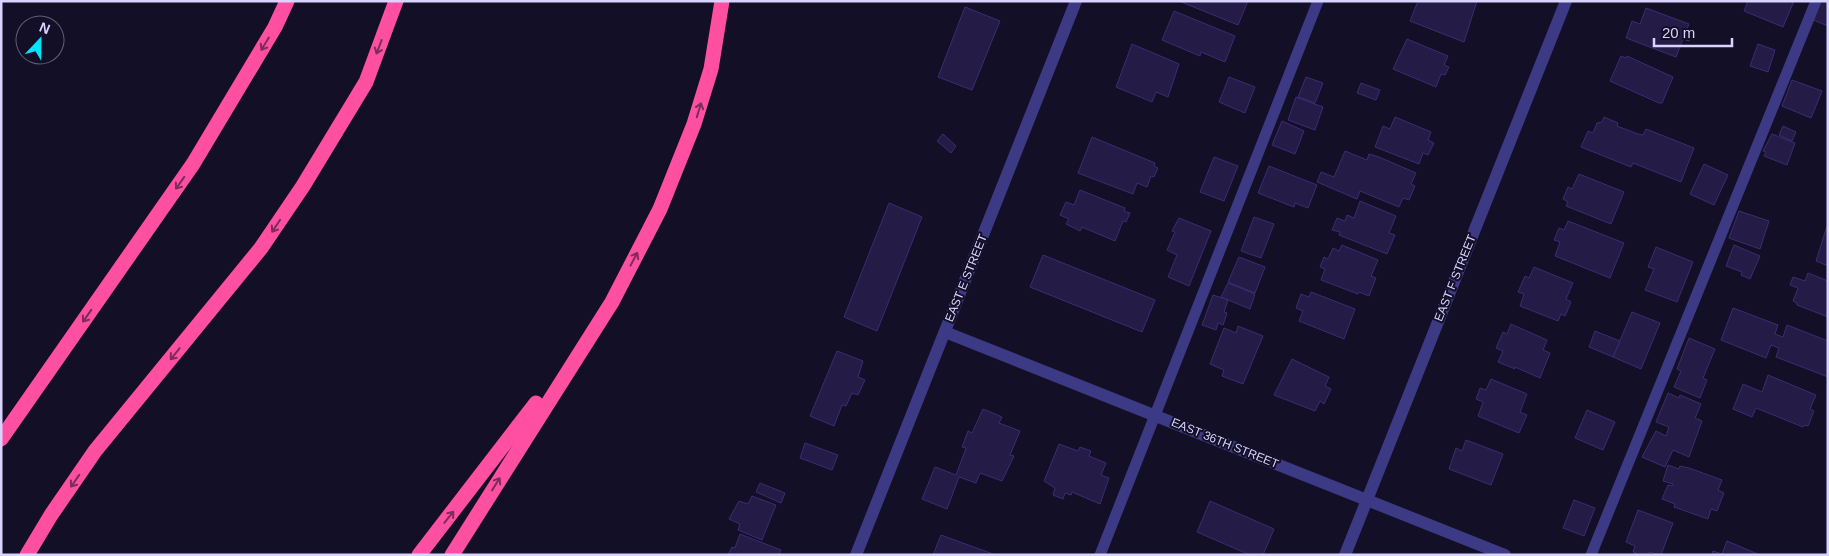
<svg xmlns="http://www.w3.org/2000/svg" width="1829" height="556" font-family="Arial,sans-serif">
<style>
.building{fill:#241b47;stroke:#3b2d73}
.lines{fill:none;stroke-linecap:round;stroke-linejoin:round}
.lane{stroke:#3d3a85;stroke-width:11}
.street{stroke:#3d3a85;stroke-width:12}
.highway{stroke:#ff4fa3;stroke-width:15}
.oneway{stroke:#7d2c5e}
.labels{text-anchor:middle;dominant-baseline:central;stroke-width:4;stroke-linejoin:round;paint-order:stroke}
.street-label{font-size:12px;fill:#d9d4ff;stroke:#130f26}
</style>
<rect width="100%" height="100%" fill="#130f26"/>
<g class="building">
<polygon points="1179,1 1248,1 1238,25"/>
<polygon points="1418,1 1477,1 1464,42 1410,21"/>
<polygon points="1748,1 1794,1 1783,27 1744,11"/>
<polygon points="1820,1 1828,1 1828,26 1813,20"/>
<polygon points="965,7 1000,21 972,90 938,77"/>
<polygon points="1646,8 1689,24 1686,31 1692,32 1689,41 1683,39 1676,57 1626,38 1632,21 1640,24"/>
<polygon points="1174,11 1235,36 1225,62 1201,52 1200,56 1162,40"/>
<polygon points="1407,39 1448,56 1444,65 1449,67 1445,75 1441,74 1436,87 1393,69"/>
<polygon points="1132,44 1179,64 1168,97 1156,92 1152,102 1116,87"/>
<polygon points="1758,44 1775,50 1768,72 1750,66"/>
<polygon points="1621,56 1626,58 1627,56 1673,77 1662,103 1659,103 1610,81"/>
<polygon points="1229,77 1255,87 1245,113 1219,102"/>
<polygon points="1306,77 1323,83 1315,103 1298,97"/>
<polygon points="1792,80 1822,91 1811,118 1782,106"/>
<polygon points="1361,83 1380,90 1376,100 1357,93"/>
<polygon points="1296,97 1323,107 1315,130 1288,120"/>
<polygon points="1395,117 1431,132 1428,140 1434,143 1428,155 1423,153 1419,164 1375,147 1383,126 1390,129"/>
<polygon points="1604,117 1618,123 1617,126 1638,134 1643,135 1646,129 1694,148 1681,182 1633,163 1631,167 1581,147 1588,131 1593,133 1597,123 1602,122"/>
<polygon points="1282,121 1304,131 1295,154 1272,145"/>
<polygon points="1783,126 1796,132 1792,141 1779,135"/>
<polygon points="943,134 956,146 951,153 937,141"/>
<polygon points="1772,134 1795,143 1787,165 1764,156 1766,152 1763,151"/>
<polygon points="1092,137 1155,163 1154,166 1158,168 1154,177 1151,176 1147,187 1137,183 1133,194 1078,173"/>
<polygon points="1345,151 1367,160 1369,154 1379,157 1416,173 1411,184 1415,186 1409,200 1403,198 1399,207 1360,191 1357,199 1317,182 1321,172 1334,177"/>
<polygon points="1214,157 1238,166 1224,201 1200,192"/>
<polygon points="1704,164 1728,175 1714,205 1690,194"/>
<polygon points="1269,166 1317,185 1308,208 1295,203 1294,207 1258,193"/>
<polygon points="1579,174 1624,192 1611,224 1566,206 1568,202 1563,199 1568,187 1572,189"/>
<polygon points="1080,190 1125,208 1124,211 1130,213 1126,222 1123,221 1115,241 1082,227 1080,231 1066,224 1069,219 1060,215 1066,202 1074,205"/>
<polygon points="1360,201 1396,216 1389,233 1395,235 1387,254 1339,235 1340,232 1332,230 1337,218 1345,221 1347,215 1354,218"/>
<polygon points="889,203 922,217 877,331 844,317"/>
<polygon points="1739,211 1769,221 1760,249 1729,238"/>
<polygon points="1254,217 1274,224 1261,258 1241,251"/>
<polygon points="1179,218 1211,231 1189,286 1168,277 1177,255 1167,250 1175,232 1172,231"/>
<polygon points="1568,221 1624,243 1610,278 1555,256 1560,242 1554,240 1559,228 1564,230"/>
<polygon points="1828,223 1828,266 1816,261"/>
<polygon points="1342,245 1378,260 1371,276 1376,278 1369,296 1359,292 1358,294 1321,280 1325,269 1320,267 1324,257 1328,259 1333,248 1339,251"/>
<polygon points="1734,245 1760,256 1750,279 1741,275 1742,272 1726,266"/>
<polygon points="1656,247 1693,262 1677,302 1645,290 1654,269 1648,267"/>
<polygon points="1043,255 1155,300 1142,332 1030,287"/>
<polygon points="1239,257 1265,267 1255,293 1228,282"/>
<polygon points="1534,267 1573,283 1566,299 1571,302 1565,316 1561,314 1558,321 1520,306 1524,294 1518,292 1525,276 1529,278"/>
<polygon points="1808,273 1828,281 1828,317 1797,305 1797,303 1793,301 1798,288 1790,285 1793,277 1805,281"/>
<polygon points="1228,283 1255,294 1250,309 1221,297"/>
<polygon points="1311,292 1355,309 1344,339 1299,321 1303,311 1296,308 1301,294 1309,297"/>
<polygon points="1213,295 1228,300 1224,312 1227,313 1223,325 1218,323 1216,330 1202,325"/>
<polygon points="1733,308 1778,325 1775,334 1783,337 1787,325 1828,341 1828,377 1776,357 1779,348 1771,345 1766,358 1721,340"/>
<polygon points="1632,312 1660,323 1641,369 1613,357"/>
<polygon points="1511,324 1547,340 1543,350 1550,353 1540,378 1515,367 1515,369 1498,362 1503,351 1496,348 1503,332 1507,334"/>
<polygon points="1238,326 1263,336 1243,384 1222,376 1224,370 1210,364 1224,328 1236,333"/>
<polygon points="1595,331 1620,341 1613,357 1589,347"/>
<polygon points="1689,338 1715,349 1703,378 1707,380 1700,398 1674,387 1681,371 1677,369"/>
<polygon points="837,351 863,361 858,377 865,380 858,395 852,393 846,406 842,405 834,426 810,416"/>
<polygon points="1292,359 1329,377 1325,386 1331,389 1324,404 1320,401 1315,411 1274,395"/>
<polygon points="1768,375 1816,395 1810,409 1814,411 1808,426 1804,425 1803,427 1756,408 1752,417 1733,409 1743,384 1762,392"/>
<polygon points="1491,379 1527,394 1520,412 1527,415 1519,433 1478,416 1483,402 1476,399 1480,388 1486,390"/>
<polygon points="1668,393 1679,398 1680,395 1701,404 1695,418 1702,421 1689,457 1673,450 1665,467 1642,457 1656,431 1666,436 1669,427 1656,422"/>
<polygon points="983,409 1002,417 999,423 1020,431 1010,455 1014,456 1002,481 980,473 976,483 959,477 947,509 922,499 935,467 956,475 966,448 962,447 968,431 972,433"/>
<polygon points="1587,410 1615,422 1603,450 1575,438"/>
<polygon points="1466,440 1503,454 1491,485 1449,469 1456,448 1462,451"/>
<polygon points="805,443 838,455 832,470 800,458"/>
<polygon points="1059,444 1078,451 1080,447 1091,451 1089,456 1106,463 1101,475 1109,478 1100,504 1072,492 1071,495 1065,493 1063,499 1053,495 1055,488 1044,481"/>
<polygon points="1668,465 1679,469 1680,466 1689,468 1722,480 1718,490 1724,493 1717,511 1711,509 1708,519 1674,507 1675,504 1662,499 1668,485 1672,486 1673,484 1663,481"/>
<polygon points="760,483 785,493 781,503 756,492"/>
<polygon points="752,496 776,505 762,540 738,530 740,524 729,519 739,501 748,504"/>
<polygon points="1574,500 1595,508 1584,536 1563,528"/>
<polygon points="1210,501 1274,529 1263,555 1250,555 1197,532"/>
<polygon points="1638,510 1673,523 1661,555 1649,552 1648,555 1639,555 1633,552 1635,546 1626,542"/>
<polygon points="740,534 781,550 779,555 728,555 732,547 735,548"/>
<polygon points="941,535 993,554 992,555 933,555"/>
<polygon points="1727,541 1760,555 1712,555 1713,551 1722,554"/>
</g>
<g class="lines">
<g class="lane">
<polyline points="1100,555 1318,1"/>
<polyline points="1591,555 1816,1"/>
</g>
<g class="street">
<polyline points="945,332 1505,555"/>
<polyline points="856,555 1076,1"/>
<polyline points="1345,555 1566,1"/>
</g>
<g class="highway">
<polyline points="1,439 193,164 275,27 287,1"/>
<polyline points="27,555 51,515 95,451 261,248 303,186 366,82 396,1"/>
<polyline points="419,555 536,403"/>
<polyline points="452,555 612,302 660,209 694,124 711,69 722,1"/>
</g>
</g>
<defs><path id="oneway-shaft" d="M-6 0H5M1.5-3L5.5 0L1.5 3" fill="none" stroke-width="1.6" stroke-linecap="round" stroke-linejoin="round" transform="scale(1.25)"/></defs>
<g class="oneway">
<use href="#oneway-shaft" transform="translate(265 44) rotate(121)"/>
<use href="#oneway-shaft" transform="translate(379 47) rotate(111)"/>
<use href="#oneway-shaft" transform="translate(699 110) rotate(-73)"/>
<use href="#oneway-shaft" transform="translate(180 183) rotate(125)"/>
<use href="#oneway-shaft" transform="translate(276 226) rotate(124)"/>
<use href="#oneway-shaft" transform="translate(634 259) rotate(-62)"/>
<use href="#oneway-shaft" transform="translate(87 316) rotate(125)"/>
<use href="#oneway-shaft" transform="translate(175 354) rotate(129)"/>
<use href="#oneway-shaft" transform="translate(75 481) rotate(125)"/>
<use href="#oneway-shaft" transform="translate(496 484) rotate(-58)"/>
<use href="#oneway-shaft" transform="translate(449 517) rotate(-51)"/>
</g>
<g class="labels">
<g class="street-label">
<text transform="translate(966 278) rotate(-68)">EAST E STREET</text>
<text transform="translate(1455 278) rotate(-68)">EAST F STREET</text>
<text transform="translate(1225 443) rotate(22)">EAST 36TH STREET</text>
</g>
</g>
<rect width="1829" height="556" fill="none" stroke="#d9d4ff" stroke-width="5"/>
<g transform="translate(40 40) rotate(22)"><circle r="24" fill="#130f26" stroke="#625e7d"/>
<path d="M0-4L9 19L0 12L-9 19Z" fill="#00e5ff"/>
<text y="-8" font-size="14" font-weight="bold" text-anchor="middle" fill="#d9d4ff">N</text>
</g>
<path d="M1654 38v8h78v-8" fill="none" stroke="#d9d4ff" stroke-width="2.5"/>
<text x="1662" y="38" font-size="15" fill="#d9d4ff" stroke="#130f26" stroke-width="4" paint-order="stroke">20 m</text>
</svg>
